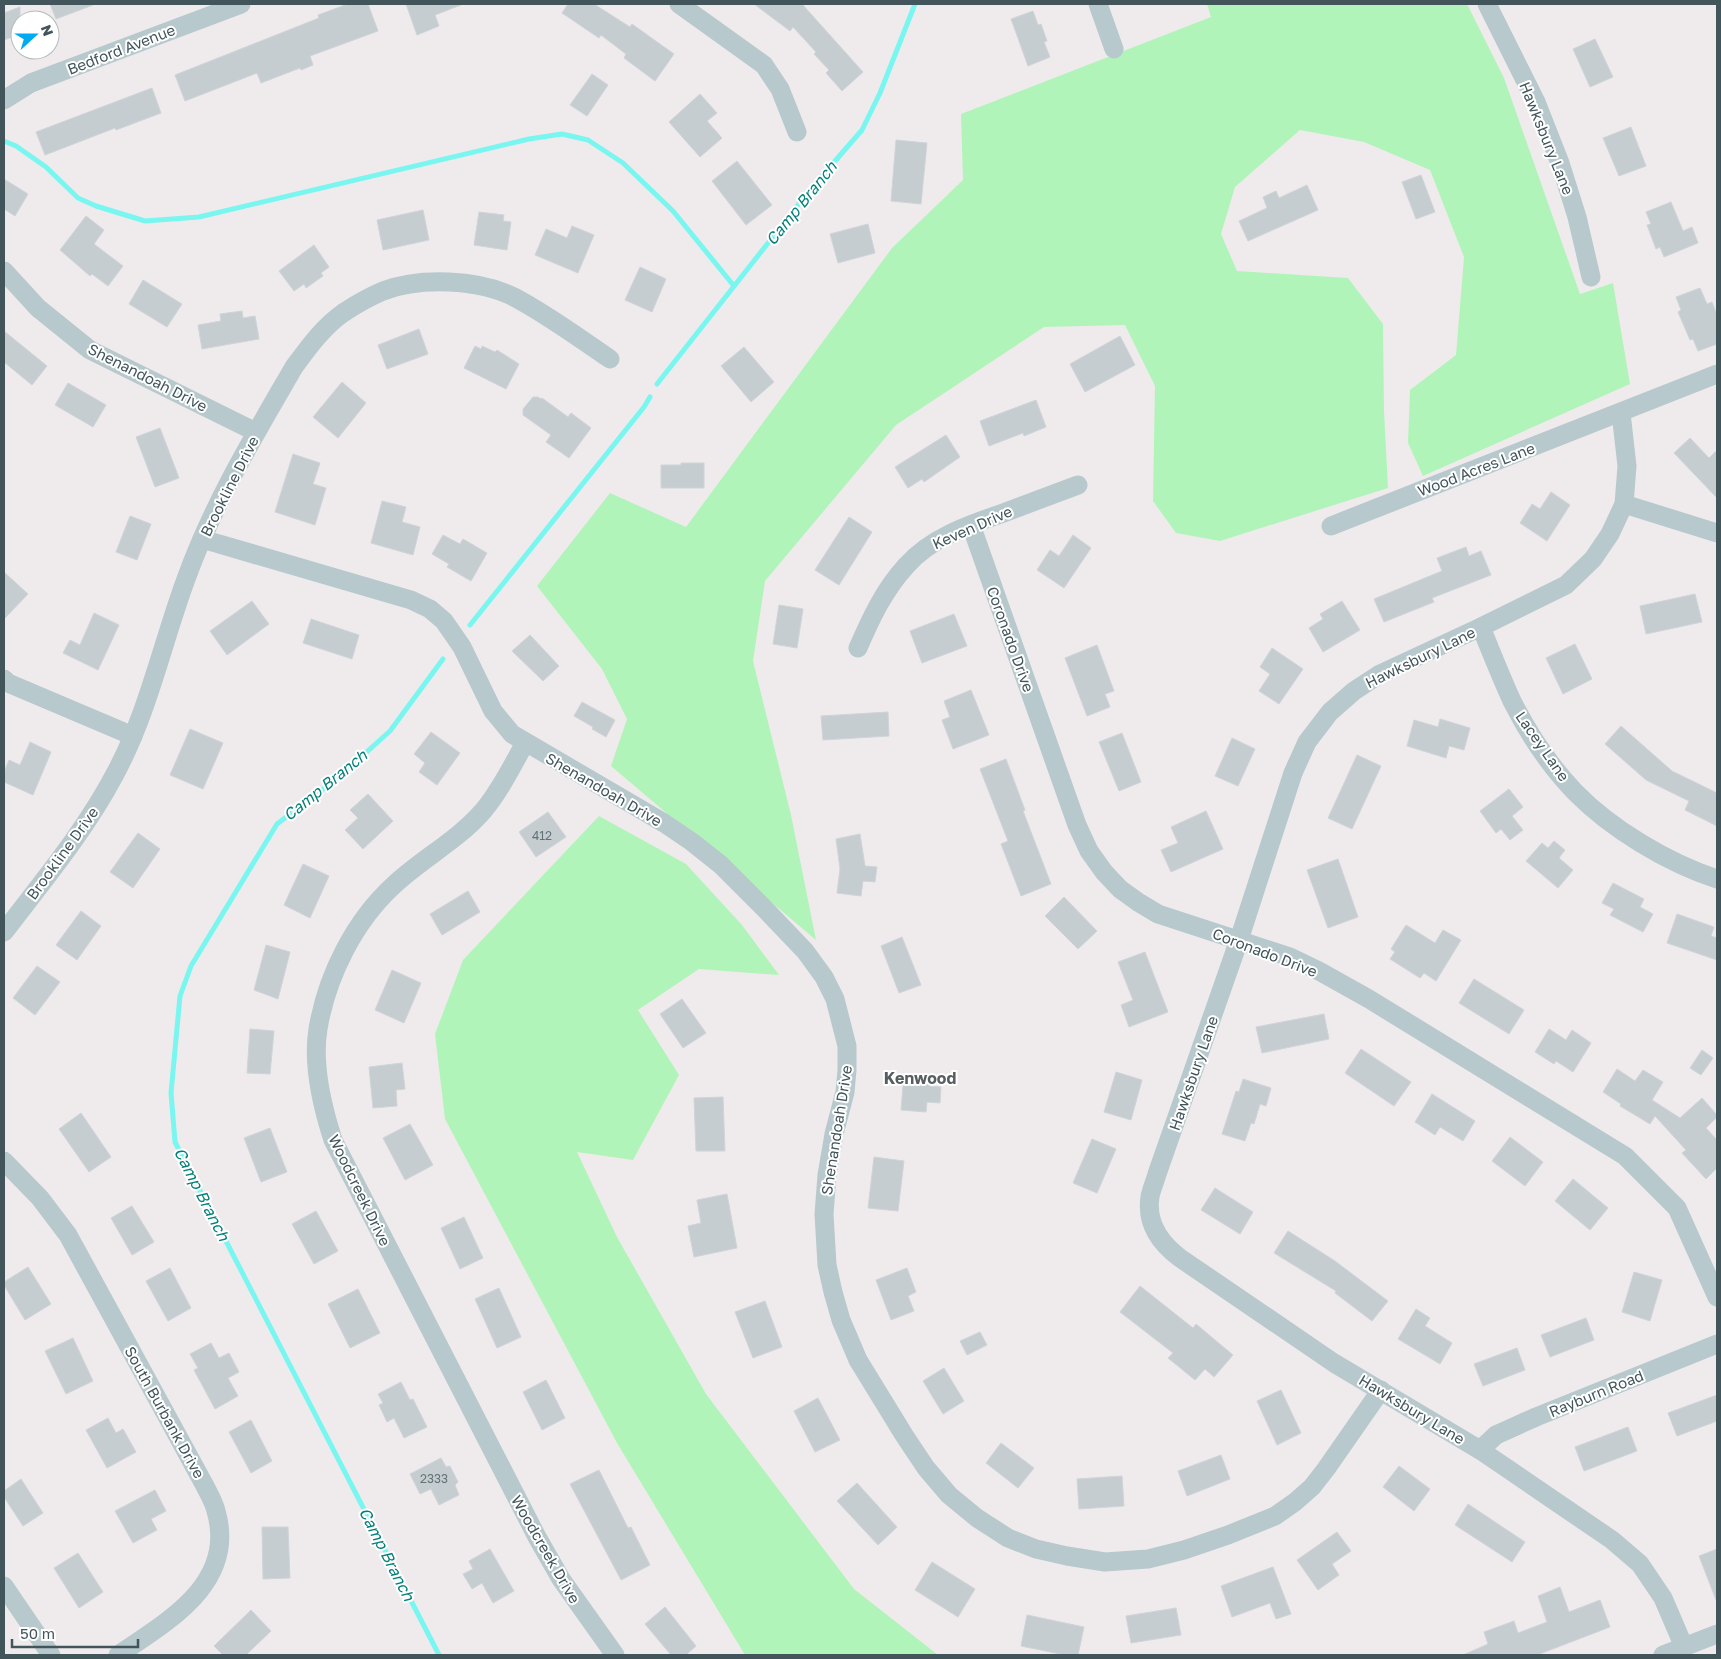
<svg xmlns="http://www.w3.org/2000/svg" width="1721" height="1659" font-family="'Golos Text',sans-serif">
<style>
.green{fill:#b1f4b9}
.lines{fill:none;stroke-linecap:round;stroke-linejoin:round}
.stream{stroke:#79f6ef;stroke-width:5}
.building{fill:#c6cdd1;stroke:#ced4d8}
.minor{stroke:#b7c9cd;stroke-width:19}
.labels{text-anchor:middle;dominant-baseline:central;stroke-width:4;stroke-linejoin:round;paint-order:stroke}
.number-label{font-size:12px;fill:#627378}
.street-label{font-size:15px;fill:#41555b;stroke:#fff}
.water-label{font-size:16px;font-style:italic;fill:#058079;stroke:#fff}
.neighbourhood-label{font-size:16px;font-weight:bold;fill:#575e61;stroke:#fff}
</style>
<rect width="100%" height="100%" fill="#efebec"/>
<g class="green">
<polygon points="1207,4 1467,4 1504,78 1580,294 1613,283 1630,384 1423,476 1408,443 1410,390 1456,355 1464,257 1430,170 1364,142 1300,130 1235,187 1221,234 1237,271 1348,278 1383,324 1384,411 1388,488 1220,541 1176,533 1153,501 1155,386 1125,325 1044,327 896,425 765,581 753,661 791,815 816,940 611,766 627,719 602,669 537,586 610,493 686,527 892,248 963,180 961,114 1211,17"/>
<polygon points="599,816 686,864 742,925 779,975 699,969 638,1010 679,1075 633,1160 577,1152 617,1237 706,1394 854,1589 938,1655 745,1655 617,1443 445,1119 435,1034 463,960"/>
</g>
<g class="lines">
<g class="stream">
<polyline points="4,141 16,146 46,167 78,198 96,206 145,221 199,217 529,139 562,134 588,140 623,163 673,211 734,286"/>
<polyline points="657,384 809,191 862,130 880,93 915,4"/>
<polyline points="470,625 644,407 650,397"/>
<polyline points="439,1655 175,1142 171,1093 180,996 191,966 277,824 339,777 390,731 443,659"/>
</g>
</g>
<g class="building">
<polygon points="50,4 93,4 93,5 56,19"/>
<polygon points="348,4 368,4 378,31 310,56 313,65 301,70 300,68 261,83 257,73 185,101 175,75 319,18 318,15"/>
<polygon points="406,4 460,4 461,5 435,15 439,26 417,35"/>
<polygon points="568,4 594,4 630,27 632,24 674,54 655,81 624,58 626,54 601,35 599,38 562,13"/>
<polygon points="754,4 802,4 863,72 842,91 826,73 829,70 814,54 816,52 793,27 790,31"/>
<polygon points="20,7 20,34 4,40 4,13"/>
<polygon points="1033,11 1038,25 1041,24 1047,41 1044,42 1050,57 1028,66 1011,19"/>
<polygon points="1595,39 1613,77 1590,87 1573,49"/>
<polygon points="592,74 608,85 587,116 570,105"/>
<polygon points="152,88 161,113 116,130 115,128 45,155 36,132"/>
<polygon points="700,94 717,113 707,121 722,138 700,157 669,122"/>
<polygon points="1631,127 1646,166 1619,176 1603,138"/>
<polygon points="896,140 927,143 921,204 891,201"/>
<polygon points="737,161 772,205 746,225 712,181"/>
<polygon points="1421,175 1435,212 1416,219 1402,182"/>
<polygon points="4,179 28,194 15,216 4,209"/>
<polygon points="1307,185 1318,210 1248,241 1239,221 1267,208 1263,197 1276,191 1279,198"/>
<polygon points="1671,202 1683,231 1692,227 1698,243 1664,257 1660,247 1656,249 1647,225 1651,224 1646,212"/>
<polygon points="423,210 429,240 383,250 377,220"/>
<polygon points="479,212 504,215 503,221 511,222 507,250 474,245"/>
<polygon points="86,216 104,230 94,244 123,266 108,286 92,274 90,276 60,250"/>
<polygon points="868,224 875,253 838,263 830,234"/>
<polygon points="572,226 594,235 578,273 535,255 546,229 567,238"/>
<polygon points="314,245 329,267 321,273 323,276 306,288 304,284 294,291 279,271"/>
<polygon points="640,267 666,279 652,312 625,300"/>
<polygon points="143,280 182,304 167,327 129,304"/>
<polygon points="1700,288 1707,304 1712,302 1717,315 1717,344 1698,351 1693,339 1690,340 1678,312 1681,310 1676,297"/>
<polygon points="242,311 243,318 255,316 259,339 202,349 198,325 221,321 220,314"/>
<polygon points="419,329 428,354 387,369 378,345"/>
<polygon points="4,331 47,366 32,385 4,362"/>
<polygon points="1120,336 1135,365 1085,392 1070,364"/>
<polygon points="475,346 481,349 482,346 495,352 497,350 519,364 506,389 464,368"/>
<polygon points="744,347 774,382 751,402 721,366"/>
<polygon points="342,382 366,403 338,438 313,417"/>
<polygon points="68,383 106,405 93,427 55,405"/>
<polygon points="533,397 538,397 541,399 542,398 568,417 571,413 591,428 569,458 546,442 551,435 523,415 523,409"/>
<polygon points="1036,400 1046,427 1024,436 1023,433 989,446 980,421"/>
<polygon points="160,428 179,478 155,487 136,437"/>
<polygon points="946,435 960,457 924,482 922,479 908,488 895,467"/>
<polygon points="1690,438 1709,458 1717,450 1717,498 1674,453"/>
<polygon points="293,454 320,463 313,484 326,488 315,525 275,512"/>
<polygon points="681,463 704,463 704,488 661,488 661,465 681,465"/>
<polygon points="1551,492 1570,505 1547,541 1520,523 1532,504 1540,509"/>
<polygon points="382,501 406,507 402,522 420,527 413,555 371,543"/>
<polygon points="130,516 151,524 137,560 116,552"/>
<polygon points="849,517 872,532 839,585 815,570"/>
<polygon points="443,535 460,544 463,539 487,553 471,581 447,567 449,564 432,554"/>
<polygon points="1073,535 1091,548 1064,588 1037,570 1050,550 1059,556"/>
<polygon points="1466,547 1469,556 1481,551 1491,575 1432,598 1434,602 1384,622 1374,599 1442,571 1437,558"/>
<polygon points="4,572 28,594 4,619"/>
<polygon points="1695,594 1702,622 1646,634 1640,606"/>
<polygon points="252,601 269,624 227,655 210,631"/>
<polygon points="1342,601 1360,630 1323,652 1309,628 1323,619 1320,614"/>
<polygon points="779,605 803,609 797,648 773,644"/>
<polygon points="94,613 119,625 98,670 63,653 70,640 80,645"/>
<polygon points="954,614 967,646 922,663 910,631"/>
<polygon points="311,619 359,635 352,659 303,643"/>
<polygon points="530,635 559,666 543,681 512,651"/>
<polygon points="1575,644 1592,679 1563,694 1546,658"/>
<polygon points="1097,645 1114,691 1105,694 1110,707 1087,716 1065,658"/>
<polygon points="1272,648 1303,669 1279,704 1259,691 1270,674 1260,667"/>
<polygon points="971,690 989,735 953,749 942,720 950,717 944,701"/>
<polygon points="582,702 615,720 606,737 592,729 593,727 574,716"/>
<polygon points="888,712 889,736 823,740 821,716"/>
<polygon points="1440,719 1470,728 1464,750 1449,746 1446,758 1407,746 1414,720 1438,727"/>
<polygon points="1621,726 1672,771 1717,793 1717,826 1685,810 1689,801 1646,780 1605,744"/>
<polygon points="190,729 223,743 203,789 170,775"/>
<polygon points="431,732 460,753 437,785 419,772 425,763 414,754"/>
<polygon points="1122,733 1141,782 1119,791 1099,742"/>
<polygon points="1232,738 1255,749 1238,786 1215,776"/>
<polygon points="30,742 51,752 33,795 4,782 4,772 9,760 20,765"/>
<polygon points="1357,755 1381,766 1352,829 1328,818"/>
<polygon points="1006,759 1025,810 1023,811 1051,884 1021,896 1001,844 1008,841 980,769"/>
<polygon points="1509,789 1523,807 1512,816 1523,830 1510,840 1501,829 1496,833 1480,811"/>
<polygon points="368,794 393,821 363,849 345,830 358,818 350,810"/>
<polygon points="1206,811 1223,849 1171,872 1161,850 1178,843 1171,827"/>
<polygon points="548,812 566,837 536,857 519,832"/>
<polygon points="138,833 160,849 133,888 110,872"/>
<polygon points="860,834 865,866 877,867 875,882 863,881 861,896 837,893 840,869 836,839"/>
<polygon points="1554,841 1565,850 1559,858 1573,870 1558,888 1526,861 1542,843 1548,848"/>
<polygon points="1338,859 1358,917 1328,928 1307,870"/>
<polygon points="303,864 329,876 310,918 284,905"/>
<polygon points="1613,883 1644,899 1640,907 1653,914 1643,932 1610,915 1614,909 1602,903"/>
<polygon points="468,891 480,912 442,935 430,914"/>
<polygon points="1064,897 1097,931 1078,949 1045,916"/>
<polygon points="81,911 101,926 77,960 56,945"/>
<polygon points="1677,914 1714,927 1711,936 1717,938 1717,960 1667,943"/>
<polygon points="1406,925 1435,943 1443,930 1461,940 1436,981 1424,973 1420,978 1390,959 1395,952 1391,949"/>
<polygon points="902,937 921,985 899,993 881,946"/>
<polygon points="266,945 290,952 278,999 254,990"/>
<polygon points="1145,952 1168,1012 1129,1027 1121,1005 1133,1000 1118,962"/>
<polygon points="37,966 60,982 35,1015 13,998"/>
<polygon points="392,970 421,983 404,1023 375,1010"/>
<polygon points="1474,979 1524,1010 1509,1034 1459,1003"/>
<polygon points="682,999 706,1033 683,1048 660,1014"/>
<polygon points="1324,1014 1329,1039 1262,1053 1256,1027"/>
<polygon points="250,1029 274,1031 270,1074 247,1073"/>
<polygon points="1549,1029 1566,1040 1572,1030 1591,1043 1573,1072 1556,1061 1554,1064 1535,1052"/>
<polygon points="1361,1049 1411,1082 1394,1106 1345,1073"/>
<polygon points="1702,1050 1713,1058 1701,1075 1690,1068"/>
<polygon points="402,1063 405,1089 396,1090 397,1106 373,1108 369,1067"/>
<polygon points="1617,1069 1635,1081 1643,1070 1663,1082 1652,1100 1680,1118 1702,1098 1717,1115 1717,1117 1706,1128 1717,1140 1717,1168 1706,1179 1682,1153 1686,1150 1655,1116 1650,1124 1620,1106 1621,1104 1603,1092"/>
<polygon points="1116,1072 1142,1080 1131,1120 1104,1112"/>
<polygon points="904,1074 931,1077 930,1086 941,1087 940,1103 927,1102 926,1112 901,1110"/>
<polygon points="1243,1079 1271,1088 1266,1106 1260,1104 1254,1124 1251,1123 1245,1141 1222,1134 1236,1091 1239,1092"/>
<polygon points="1432,1094 1475,1121 1463,1141 1440,1127 1435,1135 1415,1122"/>
<polygon points="723,1097 725,1151 696,1151 694,1098"/>
<polygon points="81,1113 111,1157 89,1172 59,1129"/>
<polygon points="410,1124 433,1165 405,1180 383,1138"/>
<polygon points="270,1128 287,1172 261,1182 244,1138"/>
<polygon points="1510,1137 1543,1162 1525,1186 1492,1161"/>
<polygon points="1092,1139 1116,1149 1097,1193 1073,1183"/>
<polygon points="874,1157 904,1161 898,1211 868,1208"/>
<polygon points="1573,1179 1608,1208 1590,1230 1555,1201"/>
<polygon points="1215,1188 1253,1212 1240,1234 1201,1210"/>
<polygon points="727,1194 737,1248 694,1257 688,1226 701,1223 697,1200"/>
<polygon points="132,1206 154,1242 132,1255 111,1218"/>
<polygon points="316,1211 338,1251 314,1264 292,1224"/>
<polygon points="464,1217 483,1258 460,1269 441,1228"/>
<polygon points="1288,1231 1335,1261 1388,1301 1372,1321 1335,1293 1336,1291 1274,1253"/>
<polygon points="28,1267 51,1304 25,1320 4,1285 4,1282"/>
<polygon points="170,1268 191,1308 168,1321 146,1281"/>
<polygon points="907,1268 916,1292 908,1296 914,1311 891,1320 876,1280"/>
<polygon points="1634,1272 1662,1280 1650,1321 1622,1312"/>
<polygon points="1140,1286 1193,1328 1196,1324 1233,1355 1214,1377 1205,1369 1195,1380 1168,1358 1173,1353 1120,1312"/>
<polygon points="499,1288 521,1337 497,1348 475,1299"/>
<polygon points="358,1289 380,1333 350,1348 328,1304"/>
<polygon points="765,1301 782,1347 753,1358 735,1312"/>
<polygon points="1416,1309 1430,1318 1425,1326 1452,1343 1440,1364 1398,1339"/>
<polygon points="1586,1318 1594,1340 1550,1357 1541,1335"/>
<polygon points="980,1332 987,1345 967,1355 960,1341"/>
<polygon points="73,1338 93,1381 66,1394 45,1351"/>
<polygon points="211,1343 219,1358 229,1353 239,1372 228,1378 238,1396 215,1409 194,1370 198,1368 190,1354"/>
<polygon points="1517,1348 1525,1370 1483,1386 1474,1364"/>
<polygon points="944,1368 964,1401 943,1414 923,1381"/>
<polygon points="546,1380 565,1418 542,1430 523,1392"/>
<polygon points="401,1382 410,1400 413,1399 427,1427 404,1438 394,1418 387,1422 379,1405 383,1403 378,1394"/>
<polygon points="1281,1390 1301,1433 1277,1445 1257,1401"/>
<polygon points="1717,1395 1717,1421 1677,1436 1668,1413"/>
<polygon points="818,1398 840,1440 815,1452 794,1411"/>
<polygon points="108,1418 116,1433 123,1429 136,1452 107,1468 86,1430"/>
<polygon points="251,1420 272,1461 251,1473 229,1432"/>
<polygon points="1628,1427 1637,1451 1584,1471 1575,1447"/>
<polygon points="1001,1443 1034,1468 1018,1488 986,1463"/>
<polygon points="1221,1455 1230,1479 1187,1496 1178,1471"/>
<polygon points="441,1458 446,1467 450,1466 458,1482 455,1485 459,1495 439,1505 431,1489 420,1494 410,1474"/>
<polygon points="1399,1466 1430,1489 1414,1511 1383,1487"/>
<polygon points="599,1470 628,1528 631,1527 650,1565 621,1580 570,1484"/>
<polygon points="1122,1476 1124,1506 1079,1509 1077,1479"/>
<polygon points="21,1479 43,1513 23,1526 4,1497 4,1491"/>
<polygon points="857,1483 897,1527 878,1545 837,1501"/>
<polygon points="155,1490 166,1511 151,1519 157,1530 133,1543 115,1511"/>
<polygon points="1468,1504 1525,1542 1512,1562 1455,1525"/>
<polygon points="262,1527 288,1527 290,1578 263,1579"/>
<polygon points="1337,1532 1351,1551 1332,1564 1339,1575 1318,1590 1297,1560"/>
<polygon points="490,1549 514,1591 493,1603 482,1583 472,1589 463,1574 473,1569 469,1561"/>
<polygon points="1717,1549 1717,1600 1716,1600 1699,1556"/>
<polygon points="78,1553 103,1592 79,1608 54,1568"/>
<polygon points="932,1562 975,1589 958,1617 915,1590"/>
<polygon points="1273,1567 1291,1614 1276,1619 1270,1603 1232,1617 1221,1586"/>
<polygon points="1560,1587 1569,1612 1600,1600 1610,1627 1537,1655 1463,1655 1488,1644 1484,1632 1514,1621 1518,1633 1547,1622 1538,1596"/>
<polygon points="665,1607 696,1646 686,1655 671,1655 645,1624"/>
<polygon points="1176,1608 1181,1635 1131,1643 1126,1616"/>
<polygon points="251,1610 271,1631 246,1655 223,1655 214,1646"/>
<polygon points="1027,1615 1084,1627 1078,1655 1065,1655 1021,1646"/>
</g>
<g class="lines">
<g class="minor">
<polyline points="679,4 764,65 780,89 797,132"/>
<polyline points="1098,4 1114,49"/>
<polyline points="1487,4 1536,102 1560,163 1577,217 1591,277"/>
<polyline points="4,100 31,83 241,4"/>
<polyline points="4,271 38,308 90,350 256,432"/>
<path d="M1621 413 1627 466 1624 504 1610 534 1593 559 1566 585 1481 627 1380 674 1354 691 1330 712 1307 742 1293 773 1239 940 1157 1174C1155 1182 1151 1190 1150 1197 1146 1223 1160 1243 1180 1258L1334 1363 1480 1450 1612 1540 1640 1564 1663 1598 1684 1647"/>
<polyline points="1624,504 1717,533"/>
<polyline points="971,525 1077,825 1089,851 1104,872 1120,889 1138,902 1158,914 1290,957 1319,971 1369,999 1625,1156 1677,1208 1717,1297"/>
<polyline points="1331,526 1717,374"/>
<polyline points="202,539 411,600 430,609 444,621 462,647 493,711 512,734 664,823 692,842 721,865 764,908 805,951 824,977 835,999 847,1046 847,1070 845,1092 834,1134 827,1175 824,1214 827,1265 833,1292 841,1320 858,1360 904,1435 926,1468 949,1495 977,1518 1008,1538 1036,1549 1067,1556 1105,1562 1148,1559 1184,1550 1228,1535 1275,1516 1295,1502 1312,1487 1326,1469 1381,1390"/>
<path d="M1481 627C1491 652 1501 677 1512 701 1528 733 1550 766 1575 792 1611 829 1668 863 1717 879"/>
<path d="M858 648C871 618 884 590 906 566 931 537 971 524 1006 512 1030 503 1054 494 1078 485"/>
<polyline points="4,679 8,683 133,736"/>
<path d="M525 743C512 766 500 791 483 811 458 840 423 858 395 884 355 920 327 975 318 1029 312 1065 322 1106 333 1140L537 1537 561 1579 615 1655"/>
<path d="M4 932C43 881 85 831 115 774 148 713 162 644 186 579 213 504 254 436 294 367 308 348 323 327 343 313 355 305 369 297 383 291 420 277 478 279 514 297 548 315 579 338 610 359"/>
<path d="M4 1161 40 1198 68 1235 205 1486C209 1494 214 1502 216 1511 237 1583 168 1621 118 1655"/>
<polyline points="1480,1450 1496,1435 1536,1417 1717,1344"/>
<polyline points="4,1586 51,1655"/>
<polyline points="1663,1655 1717,1634"/>
</g>
</g>
<g class="labels">
<g class="number-label">
<text x="542" y="835">412</text>
<text x="434" y="1478">2333</text>
</g>
<g class="street-label">
<text transform="translate(121 49) rotate(-21)">Bedford Avenue</text>
<text transform="translate(1547 138) rotate(68)">Hawksbury Lane</text>
<text transform="translate(148 377) rotate(27)">Shenandoah Drive</text>
<text transform="translate(1476 469) rotate(-21)">Wood Acres Lane</text>
<text transform="translate(229 486) rotate(-63)">Brookline Drive</text>
<text transform="translate(972 527) rotate(-24)">Keven Drive</text>
<text transform="translate(1011 639) rotate(70)">Coronado Drive</text>
<text transform="translate(1420 657) rotate(-26)">Hawksbury Lane</text>
<text transform="translate(1543 746) rotate(55)">Lacey Lane</text>
<text transform="translate(604 789) rotate(30)">Shenandoah Drive</text>
<text transform="translate(62 853) rotate(-54)">Brookline Drive</text>
<text transform="translate(1265 952) rotate(21)">Coronado Drive</text>
<text transform="translate(1193 1073) rotate(-71)">Hawksbury Lane</text>
<text transform="translate(836 1130) rotate(-81)">Shenandoah Drive</text>
<text transform="translate(360 1190) rotate(64)">Woodcreek Drive</text>
<text transform="translate(1596 1393) rotate(-22)">Rayburn Road</text>
<text transform="translate(1412 1409) rotate(31)">Hawksbury Lane</text>
<text transform="translate(165 1412) rotate(61)">South Burbank Drive</text>
<text transform="translate(546 1549) rotate(60)">Woodcreek Drive</text>
</g>
<g class="water-label">
<text transform="translate(801 203) rotate(-51)">Camp Branch</text>
<text transform="translate(325 785) rotate(-39)">Camp Branch</text>
<text transform="translate(202 1194) rotate(63)">Camp Branch</text>
<text transform="translate(387 1554) rotate(63)">Camp Branch</text>
</g>
<g class="neighbourhood-label">
<text x="920" y="1078">Kenwood</text>
</g>
</g>
<rect width="1721" height="1659" fill="none" stroke="#41555b" stroke-width="10"/>
<g transform="translate(35 35) rotate(69)"><circle r="24" fill="#ffffff" stroke="#b3bbbd"/>
<path d="M0-4L9 19L0 12L-9 19Z" fill="#02aaf1"/>
<text y="-8" font-size="14" font-weight="bold" text-anchor="middle" fill="#41555b">N</text>
</g>
<path d="M12 1639v8h126v-8" fill="none" stroke="#41555b" stroke-width="2.5"/>
<text x="20" y="1639" font-size="15" fill="#41555b" stroke="#ffffff" stroke-width="4" paint-order="stroke">50 m</text>
</svg>
